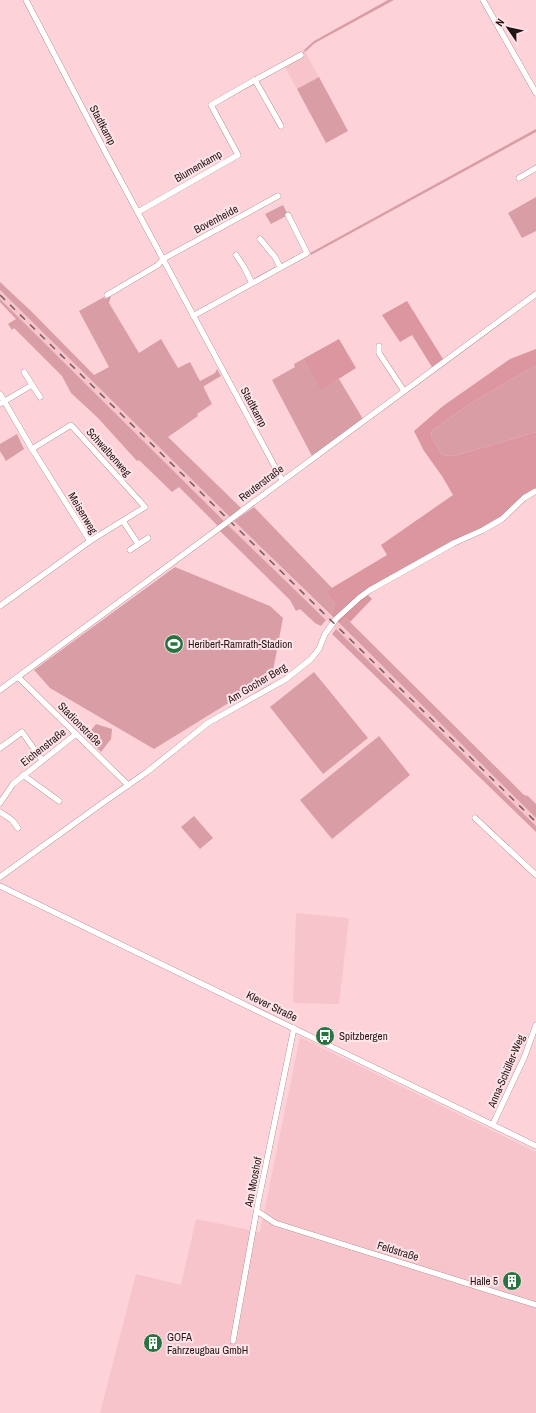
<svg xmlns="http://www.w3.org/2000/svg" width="536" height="1413" font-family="'Archivo Narrow',sans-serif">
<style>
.built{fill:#f7c4cb}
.green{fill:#d99da6}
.forest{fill:#db96a0}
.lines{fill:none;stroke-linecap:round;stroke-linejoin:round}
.minor-casing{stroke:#8f6a70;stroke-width:6}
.minor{stroke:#fff;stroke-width:5.5}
.rail{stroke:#755c60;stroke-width:1.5;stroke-dasharray:7 7;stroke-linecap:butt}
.minor-bridge-casing{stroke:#8f6a70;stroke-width:6;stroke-linecap:butt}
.minor-bridge{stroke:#fff;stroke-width:5.5}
.labels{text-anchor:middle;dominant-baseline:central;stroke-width:4;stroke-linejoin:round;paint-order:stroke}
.street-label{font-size:11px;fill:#231417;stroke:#ffe5e8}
.poi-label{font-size:11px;fill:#231417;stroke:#ffe5e8;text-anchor:start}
</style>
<rect width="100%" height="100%" fill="#fdd3d9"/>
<g class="built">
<polygon points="304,50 319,77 297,89 282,62"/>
<polygon points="0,290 230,517 224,521 0,299"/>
<polygon points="234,521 536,818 536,826 333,626 228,525"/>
<polygon points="296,913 349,918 339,1004 293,1003"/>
<polygon points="300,1037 536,1152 536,1413 100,1413 136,1274 181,1285 196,1219 260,1232"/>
</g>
<g class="green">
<polygon points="388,0 394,0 315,43 305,52 304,50 314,41"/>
<polygon points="319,77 348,131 326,143 297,89"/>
<polygon points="536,129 536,132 311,255 310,253"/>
<polygon points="536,197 536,231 522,238 508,213"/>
<polygon points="283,205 288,215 271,224 265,214"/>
<polygon points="0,282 31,311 94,375 109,367 79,311 104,297 105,299 111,295 109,303 139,353 161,339 178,368 190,362 200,381 215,373 217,369 221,376 204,386 204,388 212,404 197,414 198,416 168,437 241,508 230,517 0,290"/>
<polygon points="0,299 224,521 218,526 179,487 172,492 139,460 137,461 98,418 71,393 62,376 14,328 12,330 8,324 16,319 0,302"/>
<polygon points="303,359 321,389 339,379 363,419 312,456 272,380 295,367 294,364"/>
<path d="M536 366V432L454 456 442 455 431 436 432 431C464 406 500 385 536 366Z"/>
<polygon points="17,434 24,449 6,461 0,451 0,444"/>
<polygon points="254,507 332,588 325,592 335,604 331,615 234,521"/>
<polygon points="228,525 326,620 321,626 315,623 300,609 296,611 290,600 220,531"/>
<polygon points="175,567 270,606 283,618 272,676 154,749 50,688 34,670"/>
<polygon points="346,618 524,795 528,796 536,804 536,818 340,624"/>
<polygon points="336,629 536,826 536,832 332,634"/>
<polygon points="314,672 368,738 323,774 270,707"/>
<polygon points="96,724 112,729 111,739 101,752 86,737"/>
<polygon points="379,736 410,775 332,839 300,800"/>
<polygon points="194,816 213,838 200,849 181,827"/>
</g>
<g class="forest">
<polygon points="407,301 443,359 432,367 412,335 400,342 382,315"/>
<polygon points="339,339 356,368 321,390 303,359"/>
<path d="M536 349V366C500 385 464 406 432 431L431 436 442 455 454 456 536 432V489L502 518 365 591 335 619 331 615 335 604 325 592 387 555 381 545 453 495 442 476 424 451 414 431 443 406 510 359Z"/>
<polygon points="367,594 372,599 350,622 346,618 340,624 337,621"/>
</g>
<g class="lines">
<g class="minor-casing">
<g id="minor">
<polyline points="26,0 108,157 282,480"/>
<polyline points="483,0 536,93"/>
<polyline points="255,80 301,55"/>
<polyline points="519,178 536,168"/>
<polyline points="138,212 238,155 211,105 255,80 281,126"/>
<polyline points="260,239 275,257 280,267"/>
<polyline points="236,255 244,267 252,283"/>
<polyline points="107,295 158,265 163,259 278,196"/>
<polyline points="193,316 307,253 288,215"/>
<polyline points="379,346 379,353 404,391"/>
<polyline points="24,372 40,397"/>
<polyline points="0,394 32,449 90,541"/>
<polyline points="0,404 32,385"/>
<polyline points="243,510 536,294"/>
<polyline points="123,521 138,544"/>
<polyline points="130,550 148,538"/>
<polyline points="0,606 90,541 145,507 71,425 32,449"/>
<polyline points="18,677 128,785"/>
<polyline points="0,690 218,529"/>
<polyline points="0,748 22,732 42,760"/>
<polyline points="23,775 59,801"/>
<polyline points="0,803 13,784 76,734"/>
<polyline points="0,812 12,820 18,828"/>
<polyline points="475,818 536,875"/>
<polyline points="0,877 104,802 147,772 208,723 286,679 311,659 319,649 325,634 336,619 359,598 370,590 454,543 483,530 502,519 524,498 536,491"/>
<polyline points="0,886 536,1146"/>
<polyline points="493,1124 524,1058 536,1025"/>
<polyline points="257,1211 275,1223 536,1305"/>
<polyline points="233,1341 258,1203 294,1028"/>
</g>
</g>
<use href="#minor" class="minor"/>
<polyline class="rail" points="0,295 536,822"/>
<g class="minor-bridge-casing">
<polyline id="minor-bridge" points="218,529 243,510"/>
</g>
<use href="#minor-bridge" class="minor-bridge"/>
</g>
<defs>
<g id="stadium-disc" transform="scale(1)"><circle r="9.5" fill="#287341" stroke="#ffe5e8"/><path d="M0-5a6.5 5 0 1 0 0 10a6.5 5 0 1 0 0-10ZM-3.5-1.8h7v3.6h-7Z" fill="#fff"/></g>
<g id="bus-disc" transform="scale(1)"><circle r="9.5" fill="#287341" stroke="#ffe5e8"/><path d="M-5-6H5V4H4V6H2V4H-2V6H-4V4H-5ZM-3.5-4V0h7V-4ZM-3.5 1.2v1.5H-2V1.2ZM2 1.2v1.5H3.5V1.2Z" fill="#fff"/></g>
<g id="building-disc" transform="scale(1)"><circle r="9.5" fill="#287341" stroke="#ffe5e8"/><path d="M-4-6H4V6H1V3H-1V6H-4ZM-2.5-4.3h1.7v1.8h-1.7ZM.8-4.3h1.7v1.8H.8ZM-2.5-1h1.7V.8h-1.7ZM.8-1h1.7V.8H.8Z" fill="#fff"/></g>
</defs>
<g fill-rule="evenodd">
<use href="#stadium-disc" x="174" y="644"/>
<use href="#bus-disc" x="325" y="1036"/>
<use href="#building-disc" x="512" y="1281"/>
<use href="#building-disc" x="153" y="1343"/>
</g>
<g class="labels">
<g class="street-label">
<text transform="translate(103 125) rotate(62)">Stadtkamp</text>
<text transform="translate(198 166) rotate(-30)">Blumenkamp</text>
<text transform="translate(216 219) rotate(-28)">Bovenheide</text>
<text transform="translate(254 407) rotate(62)">Stadtkamp</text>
<text transform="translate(109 452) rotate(48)">Schwalbenweg</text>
<text transform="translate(261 483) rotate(-37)">Reuterstraße</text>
<text transform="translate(83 513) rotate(59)">Meisenweg</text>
<text transform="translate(257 683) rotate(-31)">Am Gocher Berg</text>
<text transform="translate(80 724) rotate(45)">Stadionstraße</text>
<text transform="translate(43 747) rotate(-38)">Eichenstraße</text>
<text transform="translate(272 1006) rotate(26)">Klever Straße</text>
<text transform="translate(506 1071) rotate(-67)">Anna-Schüller-Weg</text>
<text transform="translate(253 1182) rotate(-79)">Am Mooshof</text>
<text transform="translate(398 1251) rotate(17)">Feldstraße</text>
</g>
<g class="poi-label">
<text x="188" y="644">Heribert-Ramrath-Stadion</text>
<text x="339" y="1036">Spitzbergen</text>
<text x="498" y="1281" text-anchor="end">Halle 5</text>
<text x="167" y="1337">GOFA<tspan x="167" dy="13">Fahrzeugbau GmbH</tspan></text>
</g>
</g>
<g transform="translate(508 28) rotate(304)" stroke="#ffe5e8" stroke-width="3" paint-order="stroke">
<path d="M0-3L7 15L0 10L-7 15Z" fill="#231417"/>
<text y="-6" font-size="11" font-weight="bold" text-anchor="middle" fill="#231417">N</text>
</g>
</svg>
